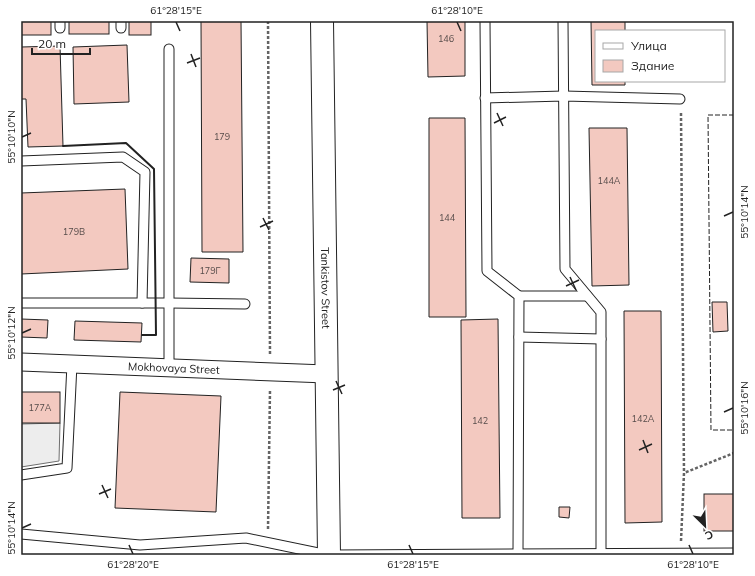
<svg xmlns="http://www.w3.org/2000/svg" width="755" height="576" font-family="Mulish,sans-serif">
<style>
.parking{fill:#ededed;stroke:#6f6f6f}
.building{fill:#f3c9c0;stroke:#222}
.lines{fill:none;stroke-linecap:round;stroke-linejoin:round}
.lane-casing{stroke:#222;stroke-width:11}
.street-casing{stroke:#222;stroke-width:19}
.secondary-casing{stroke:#222;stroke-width:24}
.path{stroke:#646464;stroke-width:2.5;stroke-dasharray:3 2;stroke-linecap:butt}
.lane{stroke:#fff;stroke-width:9}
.street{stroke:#fff;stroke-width:17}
.secondary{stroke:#fff;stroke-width:22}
.fence{stroke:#222;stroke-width:1;stroke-dasharray:5 2;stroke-linecap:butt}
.wall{stroke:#222;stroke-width:2}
.ticks{fill:none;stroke:#222;stroke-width:1.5}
.labels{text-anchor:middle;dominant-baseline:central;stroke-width:3;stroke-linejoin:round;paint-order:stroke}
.number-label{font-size:9px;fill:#564c4a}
.street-label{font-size:11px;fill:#222;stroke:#fff}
.neatline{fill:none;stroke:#222;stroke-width:1.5}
.ticks-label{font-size:10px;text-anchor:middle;fill:#222}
</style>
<rect width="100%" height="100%" fill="#fff"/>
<polygon class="parking" points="60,423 59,461 21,467 21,424"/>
<g class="building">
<rect x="21" y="21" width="30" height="14"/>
<rect x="69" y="21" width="40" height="13"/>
<rect x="129" y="21" width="22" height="14"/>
<polygon points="201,21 241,21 243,252 202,252"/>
<polygon points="427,21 465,21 465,76 428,77"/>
<polygon points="591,21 625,21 625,31 596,31 596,81 625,81 625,85 592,85"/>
<polygon points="127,45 129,102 74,104 73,47"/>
<polygon points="60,46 63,146 28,147 26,99 21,99 21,47"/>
<polygon points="429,118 465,118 466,317 429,317"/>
<polygon points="589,128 627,128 629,285 592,286"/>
<polygon points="125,189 128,269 21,274 21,193"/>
<polygon points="191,258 229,259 229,283 190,282"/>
<polygon points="712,302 727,302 728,331 713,332"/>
<polygon points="624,311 661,311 662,522 625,523"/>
<polygon points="21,319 48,320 47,338 21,337"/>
<polygon points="498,319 500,518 462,518 461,320"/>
<polygon points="75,321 142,323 141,342 74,340"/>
<rect x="21" y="392" width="39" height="31"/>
<polygon points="120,392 221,396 216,512 115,508"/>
<rect x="704" y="494" width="30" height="37"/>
<polygon points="559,507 570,507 569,518 559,517"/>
</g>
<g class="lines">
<g class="lane-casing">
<g id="lane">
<polyline points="60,21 60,28"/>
<polyline points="485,21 487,271 519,296 518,554"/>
<polyline points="563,21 565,269 601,312 601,553"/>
<polyline points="121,28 121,21"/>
<polyline points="485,98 564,96 680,99"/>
<polyline points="21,161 123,157 145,172 142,303"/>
<polyline points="519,296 587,296"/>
<polyline points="21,303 169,303 245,304"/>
<polyline points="519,337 601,339"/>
<polyline points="169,368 169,49"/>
<polyline points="21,475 67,468 72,364"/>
<polyline points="21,534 140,545 246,538 328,555"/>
<polyline points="332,555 734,553"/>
</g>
</g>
<g class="street-casing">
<g id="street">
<path id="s1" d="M21 362 326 374"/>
</g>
</g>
<g class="secondary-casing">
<g id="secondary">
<path id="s2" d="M322 21 329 555"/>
</g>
</g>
<g class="path">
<polyline points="268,21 270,355"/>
<polyline points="681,113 684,473"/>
<polyline points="268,529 270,390"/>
<polyline points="681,541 684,473 734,453"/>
</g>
<use href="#lane" class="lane"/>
<use href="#street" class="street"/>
<use href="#secondary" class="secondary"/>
<polyline class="fence" points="734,115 708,115 711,430 734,430"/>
<polyline class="wall" points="63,146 126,143 154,169 156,335 142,335"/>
</g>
<path class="ticks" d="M176 22 180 31M457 22 461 31M191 54 196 67M187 63 200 58M497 113 503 126M494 123 506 117M22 137 31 133M724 216 733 212M263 218 269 230M260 227 273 221M570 277 576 290M566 286 579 280M22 333 31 329M336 381 342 394M333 390 345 385M724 412 733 408M643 440 648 453M639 450 652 444M102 485 108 498M99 494 111 489M22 528 31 524M129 545 133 554M409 545 413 554M689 545 693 554"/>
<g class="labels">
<g class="number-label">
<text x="446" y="38">146</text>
<text x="222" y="136">179</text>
<text x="609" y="180">144А</text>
<text x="447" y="217">144</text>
<text x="74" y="231">179В</text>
<text x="210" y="270">179Г</text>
<text x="40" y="407">177А</text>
<text x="643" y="418">142А</text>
<text x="480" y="420">142</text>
</g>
<g class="street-label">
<text stroke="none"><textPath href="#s2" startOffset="267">Tankistov Street</textPath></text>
<text stroke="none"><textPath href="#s1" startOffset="153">Mokhovaya Street</textPath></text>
</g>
</g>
<rect width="755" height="576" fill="none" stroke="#ffffff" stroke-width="44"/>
<rect x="595" y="30" width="130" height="52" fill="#ffffff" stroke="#a7a7a7"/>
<rect x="603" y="43" width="20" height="6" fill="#ffffff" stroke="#a7a7a7"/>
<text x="631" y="50" font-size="12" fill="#222222">Улица</text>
<rect x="603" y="60" width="20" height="12" fill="#f3c9c0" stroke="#a7a7a7"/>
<text x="631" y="70" font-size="12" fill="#222222">Здание</text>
<g transform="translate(705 526) rotate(156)" stroke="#ffffff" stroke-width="3" paint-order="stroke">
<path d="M0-3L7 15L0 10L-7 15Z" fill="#222222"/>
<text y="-6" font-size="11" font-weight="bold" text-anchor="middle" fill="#222222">С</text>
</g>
<path d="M32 48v6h58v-6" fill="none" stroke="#222222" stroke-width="2"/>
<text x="38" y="48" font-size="12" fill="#222222" stroke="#ffffff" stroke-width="3" paint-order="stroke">20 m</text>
<rect x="22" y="22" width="711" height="532" class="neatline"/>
<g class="ticks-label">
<text x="176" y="14">61°28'15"E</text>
<text x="457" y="14">61°28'10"E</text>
<text transform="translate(11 137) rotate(-90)" y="4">55°10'10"N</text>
<text transform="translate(744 212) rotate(-90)" y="4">55°10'14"N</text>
<text transform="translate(11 333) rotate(-90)" y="4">55°10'12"N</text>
<text transform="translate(744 408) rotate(-90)" y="4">55°10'16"N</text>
<text transform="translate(11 528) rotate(-90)" y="4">55°10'14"N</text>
<text x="133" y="568">61°28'20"E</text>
<text x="413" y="568">61°28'15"E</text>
<text x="693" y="568">61°28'10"E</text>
</g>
</svg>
